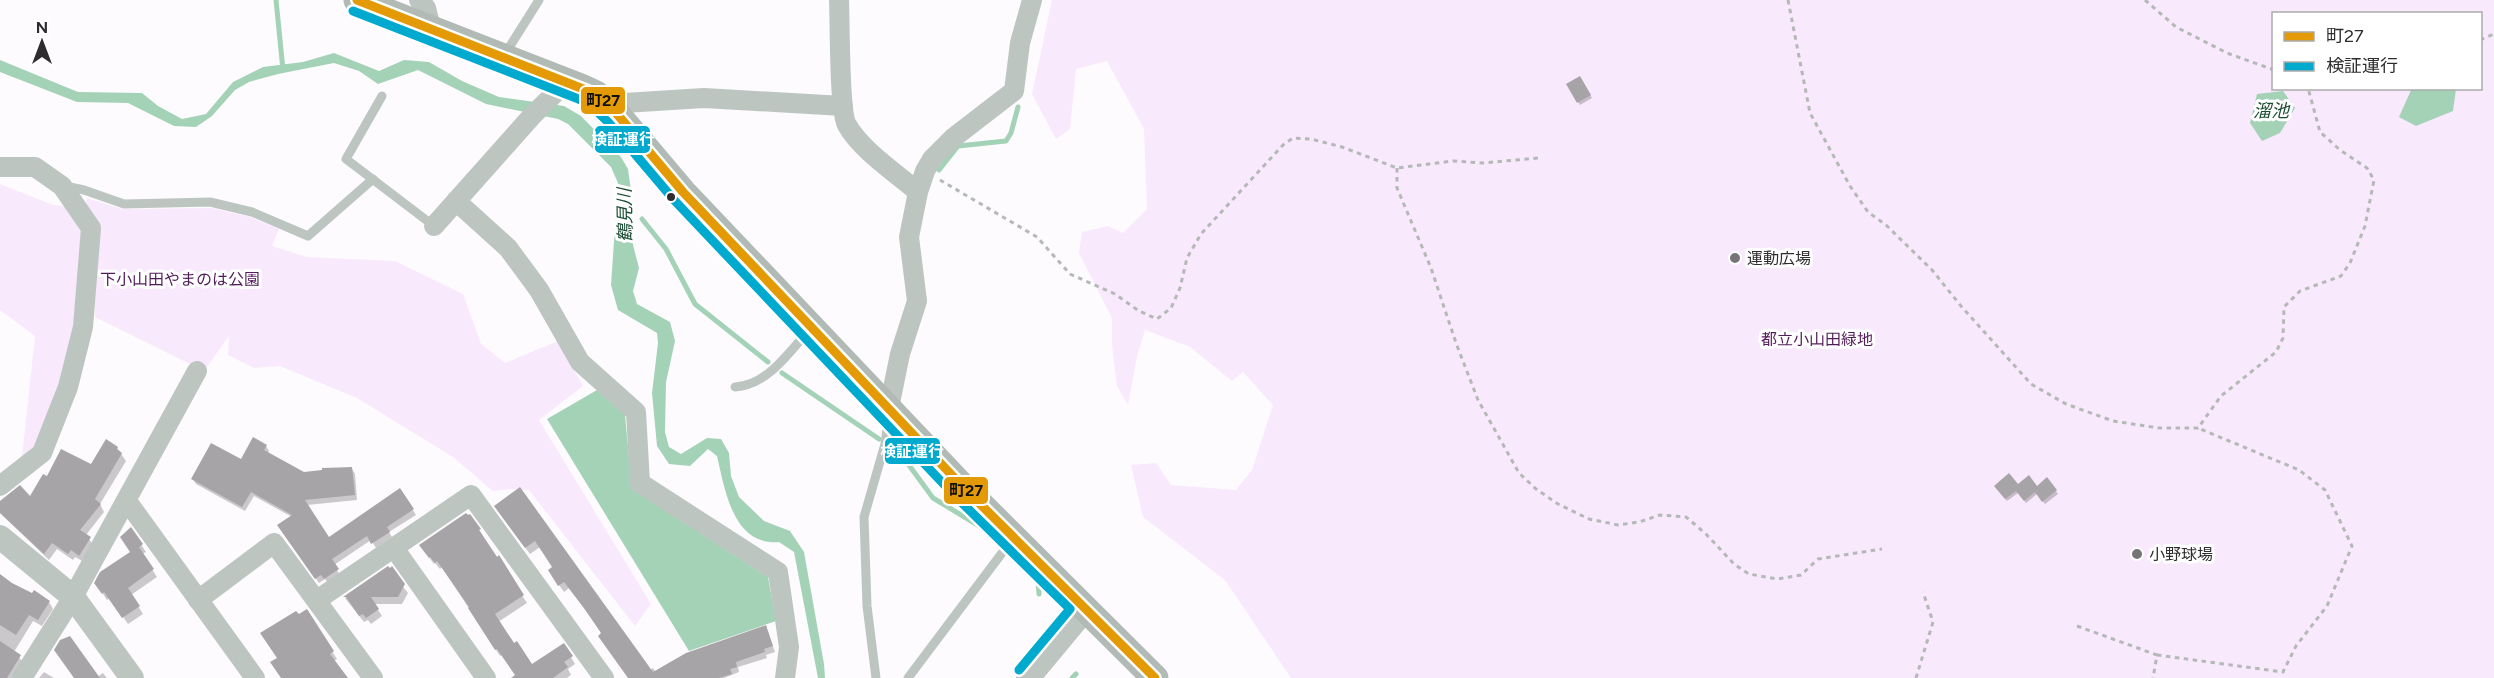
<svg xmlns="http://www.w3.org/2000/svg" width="2494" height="678" font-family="Figtree,'Noto Sans JP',sans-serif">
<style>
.green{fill:#f9e9fc;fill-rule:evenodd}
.water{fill:#a4d2b7}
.shadow{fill:#0003}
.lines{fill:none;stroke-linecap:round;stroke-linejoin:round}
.stream{stroke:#a4d2b7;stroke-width:5}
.building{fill:#a6a4a6}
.path{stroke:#b4b9b7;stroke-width:3;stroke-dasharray:4.5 4.5;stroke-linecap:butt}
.service{stroke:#bdc5c1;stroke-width:9}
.minor{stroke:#bdc5c1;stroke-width:20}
.tertiary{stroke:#bdc5c1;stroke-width:24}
.secondary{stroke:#b1bab5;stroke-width:27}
.bus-1-casing{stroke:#fff;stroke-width:14}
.bus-2-casing{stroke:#fff;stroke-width:14}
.bus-1{stroke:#e39a05;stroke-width:9}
.bus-2{stroke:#00a9ce;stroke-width:9}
.bus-dot{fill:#2e2c2e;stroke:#fff;stroke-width:2}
.poi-dot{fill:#767477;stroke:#fff;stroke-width:2}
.labels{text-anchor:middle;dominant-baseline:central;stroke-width:6;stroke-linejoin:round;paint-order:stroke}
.poi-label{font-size:16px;fill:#2e2c2e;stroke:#fff;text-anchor:start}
.park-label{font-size:16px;fill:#531c5b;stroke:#fff}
.water-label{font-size:18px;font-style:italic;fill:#1c4e34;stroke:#fff}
.line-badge{stroke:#fff;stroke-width:2}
.badge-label{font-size:16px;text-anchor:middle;font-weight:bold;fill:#fff}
.pale-badge-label{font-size:16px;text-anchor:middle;font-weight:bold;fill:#111}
</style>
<rect width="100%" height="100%" fill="#fdfbfe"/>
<g class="green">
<path d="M1052 0H2494V678H1291L1225 580 1143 517 1131 465 1156 463 1171 485 1236 490 1252 470 1273 405 1243 372 1232 381 1190 347 1145 330 1137 356 1128 405 1117 386 1112 345V318L1079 253 1082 232 1108 226 1123 233 1147 209 1144 129 1107 61 1076 69 1070 129 1056 139 1032 94ZM2274 14H2480V88H2274Z"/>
<polygon points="0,184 53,205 89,209 86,202 87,198 122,209 212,208 250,217 279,229 272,246 307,257 395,261 463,294 481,344 505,363 558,341 583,386 539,420 651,604 635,626 529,490 511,489 493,491 453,457 357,398 280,366 254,368 228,355 229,336 204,371 95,317 95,308 82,304 47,437 22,457 35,336 0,310"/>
</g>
<g class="water">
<path d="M334 53 379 71 404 60 429 62 462 81 499 97 564 106 581 116 621 157 628 169 632 198 633 245 639 268 633 291 637 304 670 322 675 341 666 382 665 432 669 447 681 454 707 438 721 439 729 453 731 476 739 497 764 521 790 531 804 552 824 664 825 678H818L794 552 779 542C733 546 725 490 717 456L708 449 690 466 669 464 657 446 652 393 658 343 657 333 618 310 611 285 618 183 611 167 568 124 558 119 486 104 418 70 378 84 359 71 334 63 278 74 249 82 235 90 212 116 196 127 174 126 128 103 77 102 0 72V60L78 92 142 93 158 106 182 119 206 114 233 82 263 67 303 62Z"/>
<polygon points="2412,88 2456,89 2453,111 2416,126 2399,117"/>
<polygon points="2283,91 2295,108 2280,133 2262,141 2250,123 2257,94"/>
<polygon points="597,390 625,415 632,489 768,577 776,621 689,651 547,419"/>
</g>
<g class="shadow">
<polygon points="1580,78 1592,98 1580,105 1568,85"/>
<polygon points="266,446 269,451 268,454 303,474 352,469 355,474 357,500 307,505 329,539 400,490 416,515 389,532 392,537 376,548 371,540 334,565 340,575 328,583 325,579 319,583 282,531 292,517 254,496 245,511 196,484 193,479 241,461"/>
<polygon points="117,448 126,461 100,504 104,512 86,535 94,546 84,562 75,557 73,560 57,549 49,560 0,513 0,504 31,498 47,479 92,466"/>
<polygon points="2017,486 2056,491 2058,494 2045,504 2037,494 2026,503 2018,493 2007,501 1997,489"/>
<polygon points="520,489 650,670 653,668 660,678 629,678 603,634 569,588 564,592 554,578 554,568 540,547 530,554 500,514"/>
<polygon points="470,516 527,603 498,622 532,666 571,657 575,664 568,669 571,675 567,678 516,678 517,677 502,655 500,656 442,567 440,569 435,563 434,564 425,552"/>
<polygon points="131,529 146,552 142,554 157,577 131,595 143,614 128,624 110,598 107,600 96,583 132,553"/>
<polygon points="388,568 408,593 402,604 374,604 382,616 371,624 368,620 364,622 345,598"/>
<polygon points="0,578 49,602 53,609 42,626 33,621 14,652 24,663 15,678 5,678 0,675"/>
<polygon points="306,611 337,659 334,661 347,678 282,678 279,659 298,616"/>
<polygon points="766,627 775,652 766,655 767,658 738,667 739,672 724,678 673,678"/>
<polygon points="44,672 54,678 39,678"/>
<polygon points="103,673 107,678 75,678 97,677"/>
</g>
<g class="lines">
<g class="stream">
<polyline points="276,0 283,70"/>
<polyline points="939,170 958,146 1006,141 1011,133 1018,107"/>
<polyline points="642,219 666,249 695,304 768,362"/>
<polyline points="782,373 879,439"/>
<polyline points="894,441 895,446 933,498 981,527 993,538"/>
<polyline points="1016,560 1038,582 1039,594"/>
<polyline points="1072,678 1076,674"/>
</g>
</g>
<g class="building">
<polygon points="1580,76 1591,95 1577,103 1566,84"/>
<polygon points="253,437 267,445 264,450 304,472 322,470 322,468 352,467 355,495 305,500 329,537 400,488 414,509 387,527 390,532 371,544 367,536 332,559 339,569 324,579 321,575 315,579 277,525 292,515 251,492 242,507 191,479 211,443 241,459"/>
<polygon points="106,439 118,447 117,449 122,453 95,499 101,504 80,530 91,537 79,556 71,550 68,554 52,543 44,554 0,513 0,501 20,485 30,496 43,474 47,476 61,449 91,464"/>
<polygon points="2009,473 2018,484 2029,475 2037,486 2047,477 2057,490 2042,502 2035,492 2024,501 2016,491 2005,499 1994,486"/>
<polygon points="520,487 653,672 686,653 766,625 773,646 764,649 765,652 736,662 737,667 730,669 732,674 719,678 628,678 598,636 601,633 584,608 564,582 558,586 548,570 552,567 535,541 525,548 494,506"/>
<polygon points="466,513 468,515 470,514 481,529 479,530 497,557 499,555 524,595 495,614 514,643 517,641 532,664 564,643 573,656 564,662 568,667 553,678 511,678 515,675 497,649 495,650 468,608 469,607 437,561 435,563 430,557 429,558 419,545"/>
<polygon points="131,527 143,544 139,547 154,569 128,588 140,606 122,618 104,592 102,594 94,583 100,572 130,552 120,537"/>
<polygon points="388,566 390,568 392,566 405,584 398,597 371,597 379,609 366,618 363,614 359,616 346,597 343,597"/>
<polygon points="0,574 12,583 32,593 34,590 50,601 38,620 29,615 16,635 0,625"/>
<polygon points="307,609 334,651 330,654 348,678 281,678 270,662 277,658 260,633 296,611 299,614"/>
<polygon points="70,636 100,678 74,678 54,650 60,640"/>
<polygon points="0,641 21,655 7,678 0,678"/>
</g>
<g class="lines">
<g class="path">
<polyline points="1788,0 1810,113 1850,186 1868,212 1886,225 1932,270 1961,306 2031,384 2066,404 2113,421 2159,428 2198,428 2221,396 2276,352 2283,338 2284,307 2300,291 2341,276 2350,263 2365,226 2374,180 2367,168 2340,150 2320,132 2308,88"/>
<polyline points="2145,0 2176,27 2227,53 2274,70"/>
<polyline points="2480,40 2494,34"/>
<polyline points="1397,168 1397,188 1431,268 1456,343 1478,400 1519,473 1536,489 1558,504 1589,519 1618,525 1639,522 1660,515 1686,517 1706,534 1734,564 1749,574 1777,579 1801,575 1818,559 1882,549"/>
<polyline points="940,180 1037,237 1070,274 1115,294 1139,311 1157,319 1171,308 1180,288 1187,258 1201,234 1283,145 1293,138 1311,139 1342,147 1397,168 1453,161 1483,163 1538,158"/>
<polyline points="2077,626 2157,655 2153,678"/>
<polyline points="2157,655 2283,672 2296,646 2327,606 2352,546 2325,490 2299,470 2198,428"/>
<polyline points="1916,678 1933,622 1923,592"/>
</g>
<g class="service">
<polyline points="505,54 539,0"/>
<polyline points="382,96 346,159 434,226"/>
<polyline points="65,186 84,190 124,204 210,202 252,212 308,236 373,179"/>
<path d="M735 387C768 385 789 352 810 329"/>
<polyline points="876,678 867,606 864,517 885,444 889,414"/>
<polyline points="908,678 1011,541"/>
</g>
<g class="minor">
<polyline points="419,0 426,8 431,28"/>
<path d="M839 0C840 21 839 112 847 125 861 150 896 173 918 192"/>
<polyline points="608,104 704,98 843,106"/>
<polyline points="0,167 35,167 62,186 91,228 83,327 68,387 42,453 0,486"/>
<polyline points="456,201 508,248 539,290 580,362 636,412 640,483 778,572 789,647 785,678"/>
<polyline points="434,226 531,117 567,81"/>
<polyline points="889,408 900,354 917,301 909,237 918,192 925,171 932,159 953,138 1014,91 1020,43 1032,0"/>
<polyline points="127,501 255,678"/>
<polyline points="394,548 486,678"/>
<polyline points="198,600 274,543 373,678"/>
<polyline points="317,600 471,495 604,678"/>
<polyline points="22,678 73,597 197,371"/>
</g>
<g class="tertiary">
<polyline points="0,537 73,597 132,678"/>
<polyline points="1028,678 1086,608"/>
</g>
<polyline class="secondary" points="357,0 581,87 596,94 617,114 683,192 964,488 1155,678"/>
<g class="bus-1-casing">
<polyline id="bus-1" points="357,0 596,94 617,114 683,192 964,488 1155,678"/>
</g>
<g class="bus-2-casing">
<polyline id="bus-2" points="353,11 576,98 589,104 608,122 674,200 955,496 1070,609 1019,670"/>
</g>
<use href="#bus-1" class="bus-1"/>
<use href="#bus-2" class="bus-2"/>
</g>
<circle class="bus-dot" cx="671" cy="197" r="5"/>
<g class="poi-dot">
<circle cx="1735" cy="258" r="6"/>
<circle cx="2137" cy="554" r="6"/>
</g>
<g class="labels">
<g class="poi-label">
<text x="1747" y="258">運動広場</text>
<text x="2149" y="554">小野球場</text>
</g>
<g class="park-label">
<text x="180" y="279">下小山田やまのは公園</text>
<text x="1817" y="339">都立小山田緑地</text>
</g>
<g class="water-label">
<text x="2271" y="111">溜池</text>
<text transform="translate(625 215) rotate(-91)">鶴見川</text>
</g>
</g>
<g class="line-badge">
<rect x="580" y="86" width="46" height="29" rx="6" fill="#e39a05"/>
<rect x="594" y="125" width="57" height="29" rx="6" fill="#00a9ce"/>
<rect x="884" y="437" width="57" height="28" rx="6" fill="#00a9ce"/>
<rect x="943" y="476" width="46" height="29" rx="6" fill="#e39a05"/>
</g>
<g class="badge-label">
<text x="623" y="145">検証運行</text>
<text x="912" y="457">検証運行</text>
</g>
<g class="pale-badge-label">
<text x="603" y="106">町27</text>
<text x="966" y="496">町27</text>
</g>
<rect x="2272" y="12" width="210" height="78" fill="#ffffff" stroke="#ababab" stroke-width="1.5"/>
<rect x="2284" y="32" width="30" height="9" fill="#e39a05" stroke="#ababab" stroke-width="1.5"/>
<text x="2326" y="42" font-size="18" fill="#2e2c2e">町27</text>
<rect x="2284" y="62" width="30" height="9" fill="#00a9ce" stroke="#ababab" stroke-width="1.5"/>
<text x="2326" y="72" font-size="18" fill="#2e2c2e">検証運行</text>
<g transform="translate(42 42)" stroke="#ffffff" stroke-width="4.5" paint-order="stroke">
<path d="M0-4.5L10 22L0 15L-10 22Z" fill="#2e2c2e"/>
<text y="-9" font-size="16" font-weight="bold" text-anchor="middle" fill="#2e2c2e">N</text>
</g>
</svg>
